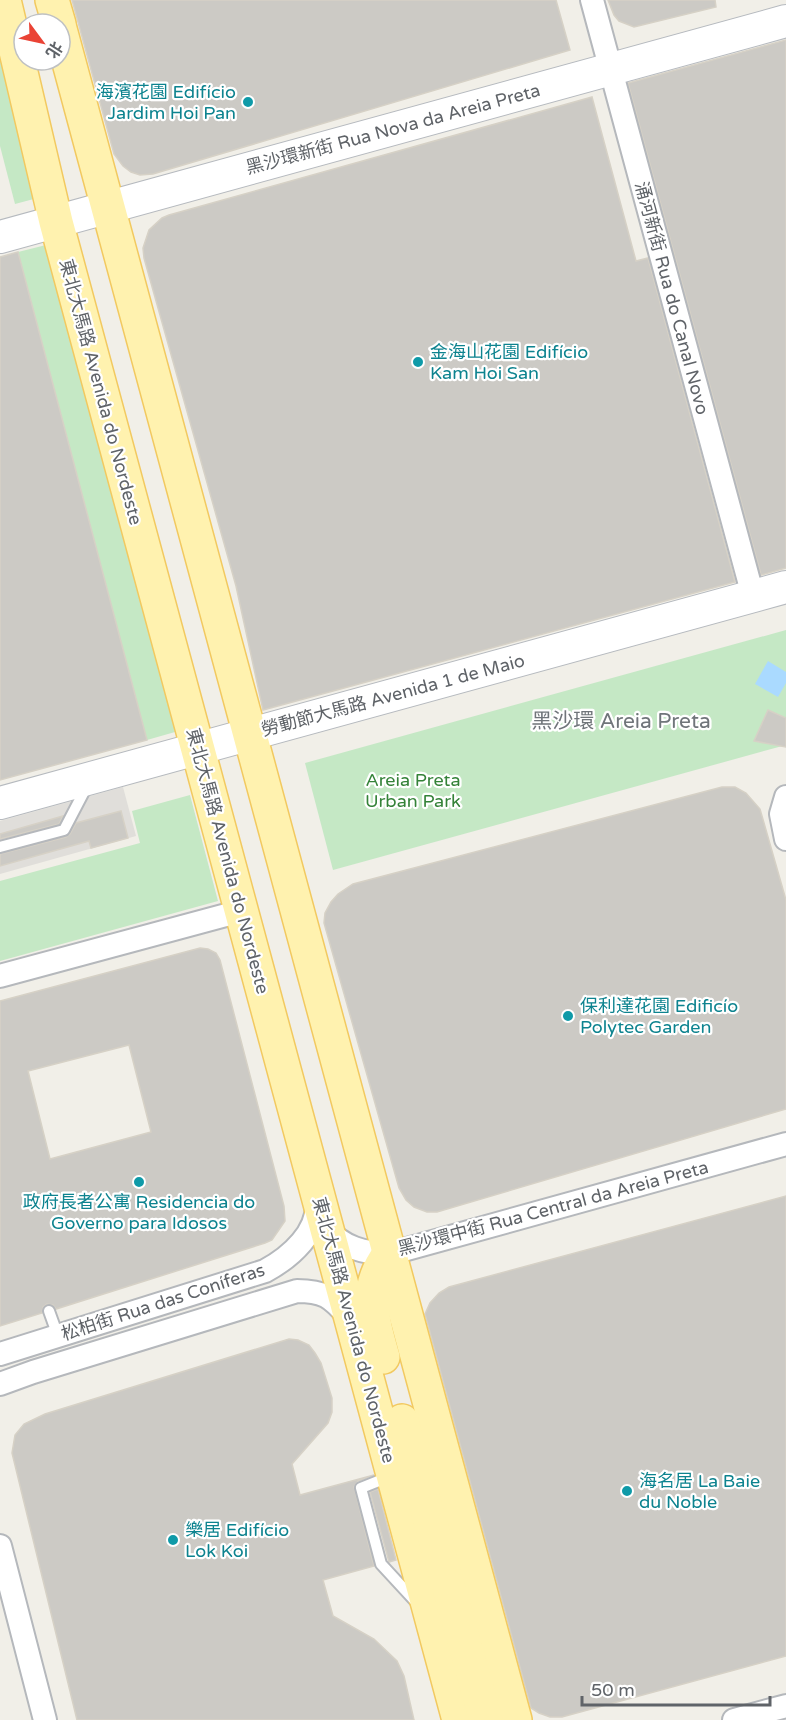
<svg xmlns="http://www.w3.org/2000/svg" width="786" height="1720" font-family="'Varela Round','Noto Sans SC',sans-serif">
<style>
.industrial{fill:#e0deda}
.green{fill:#c5e8c5}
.water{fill:#aadaff}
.building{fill:#cccac5;stroke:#d6d1c6;stroke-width:1.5;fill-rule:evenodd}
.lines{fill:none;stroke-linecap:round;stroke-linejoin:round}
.lane-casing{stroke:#b5b8bc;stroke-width:14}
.street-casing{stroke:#b5b8bc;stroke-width:26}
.secondary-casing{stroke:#b6babf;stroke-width:34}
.primary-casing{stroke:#f2c960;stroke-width:36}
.lane{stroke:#fff;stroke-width:10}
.street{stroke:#fff;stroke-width:22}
.secondary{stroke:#fff;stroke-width:32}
.primary{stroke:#fff2af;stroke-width:33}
.culture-dot{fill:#0f9aa8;stroke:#fff;stroke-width:2}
.labels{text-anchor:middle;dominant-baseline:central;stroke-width:4.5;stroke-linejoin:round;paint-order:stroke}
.culture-label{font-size:18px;fill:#0d838f;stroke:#fff;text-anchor:start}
.street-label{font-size:18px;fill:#5f6368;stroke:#fff}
.park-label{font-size:18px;fill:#348238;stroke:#fff}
.quarter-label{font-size:21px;fill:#70757a;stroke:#fff}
</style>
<rect width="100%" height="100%" fill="#f1efe8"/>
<polygon class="industrial" points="123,787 136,836 0,874 0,821"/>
<g class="green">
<polygon points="0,30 45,196 15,204 0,146"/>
<polygon points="54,243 182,730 147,740 18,252"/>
<polygon points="786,630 786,745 333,870 305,763"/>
<polygon points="190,795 218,901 0,961 0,881 140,843 132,811"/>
</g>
<polygon class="water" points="768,661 786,672 786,683 778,697 755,684"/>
<g class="building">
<polygon points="72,0 556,0 570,50 153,174 140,175 131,172 123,166 114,154"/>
<polygon points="608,0 715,0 716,7 634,27 619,21 614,15"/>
<polygon points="786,40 786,568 761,575 628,83"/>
<polygon points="592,97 636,261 648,258 735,582 263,710 236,586 144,258 143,248 149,230 162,218 169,215"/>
<polygon points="18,252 147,740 0,780 0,257"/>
<polygon points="768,710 786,718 786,747 754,741"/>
<polygon points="722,787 735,787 746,793 760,809 786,900 786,1109 437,1212 427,1212 414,1207 406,1200 399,1188 324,923 325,913 331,902 338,894 353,884"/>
<polygon points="121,811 128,838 91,848 89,841 0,866 0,854 66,837 70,834 76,823"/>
<polygon points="63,816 59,824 0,839 0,834"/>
<path d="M200 948 208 949 216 953 220 960 284 1206 285 1221 272 1240 265 1243 56 1309 53 1305 47 1304 43 1307 42 1313 0 1326V1001ZM129 1045 151 1132 50 1159 28 1071Z"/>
<polygon points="786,1196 786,1656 562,1717 550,1717 539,1713 531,1708 425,1314 430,1303 439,1293 449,1287"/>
<polygon points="289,1339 298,1340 309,1345 315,1353 321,1363 332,1398 332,1412 328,1423 292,1464 300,1495 374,1475 358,1481 354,1487 374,1566 323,1580 333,1616 374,1639 397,1661 404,1676 414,1720 77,1720 12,1453 15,1435 24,1424 45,1414"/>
<polygon points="378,1489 396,1560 389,1562 370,1492"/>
</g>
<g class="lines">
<g class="lane-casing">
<g id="lane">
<polyline points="0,847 64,830 88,784"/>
<polyline points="49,1311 58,1336"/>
<polyline points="391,1476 361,1488 381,1564 417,1603"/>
</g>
</g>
<g class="street-casing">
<g id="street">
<polyline points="592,0 753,596"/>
<polyline points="786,797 781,814 786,839"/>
<polyline points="0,976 241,911"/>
<path d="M326 1228C343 1248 364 1253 389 1254L786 1144"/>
<path d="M0 1354 265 1271C291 1257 319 1232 317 1201"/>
<path d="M0 1384 33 1372 297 1291C324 1291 331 1297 348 1316"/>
<polyline points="0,1546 45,1720"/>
<polyline points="734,1720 786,1706"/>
</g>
</g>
<g class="secondary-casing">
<g id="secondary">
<polyline points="0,237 786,21"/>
<polyline points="0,803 786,587"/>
</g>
</g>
<g class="primary-casing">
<g id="primary">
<polyline points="4,0 56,222 459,1720"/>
<polyline points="52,0 59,24"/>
<polyline points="60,29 515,1720"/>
<path d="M383 1357C372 1318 363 1289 389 1254"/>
<polyline points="402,1421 486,1720"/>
</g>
</g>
<use href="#lane" class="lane"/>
<use href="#street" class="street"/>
<use href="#secondary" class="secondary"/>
<use href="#primary" class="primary"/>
</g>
<g class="culture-dot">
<circle cx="248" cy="102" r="6"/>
<circle cx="418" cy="362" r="6"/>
<circle cx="568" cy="1016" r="6"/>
<circle cx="139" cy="1182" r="6"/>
<circle cx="627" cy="1491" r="6"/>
<circle cx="173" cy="1540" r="6"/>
</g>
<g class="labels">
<g class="culture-label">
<text x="236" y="92" text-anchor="end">海濱花園 Edifício<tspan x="236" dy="21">Jardim Hoi Pan</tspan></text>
<text x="430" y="352">金海山花園 Edifício<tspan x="430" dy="21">Kam Hoi San</tspan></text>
<text x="580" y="1006">保利達花園 Edificío<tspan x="580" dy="21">Polytec Garden</tspan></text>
<text x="139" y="1202" text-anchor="middle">政府長者公寓 Residencia do<tspan x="139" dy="21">Governo para Idosos</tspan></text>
<text x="639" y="1481">海名居 La Baie<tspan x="639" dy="21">du Noble</tspan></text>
<text x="185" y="1530">樂居 Edifício<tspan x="185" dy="21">Lok Koi</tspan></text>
</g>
<g class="street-label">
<text transform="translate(393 129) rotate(-15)">黑沙環新街 Rua Nova da Areia Preta</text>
<text transform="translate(672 298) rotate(75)">涌河新街 Rua do Canal Novo</text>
<text transform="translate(101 392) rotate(75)">東北大馬路 Avenida do Nordeste</text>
<text transform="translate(393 695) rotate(-15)">勞動節大馬路 Avenida 1 de Maio</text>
<text transform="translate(228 861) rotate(75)">東北大馬路 Avenida do Nordeste</text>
<text transform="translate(553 1208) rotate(-15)">黑沙環中街 Rua Central da Areia Preta</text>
<text transform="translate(163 1302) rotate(-18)">松柏街 Rua das Coníferas</text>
<text transform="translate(354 1330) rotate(75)">東北大馬路 Avenida do Nordeste</text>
</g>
<g class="park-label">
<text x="413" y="780">Areia Preta<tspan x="413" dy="21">Urban Park</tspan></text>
</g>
<g class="quarter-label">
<text x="621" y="721">黑沙環 Areia Preta</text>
</g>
</g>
<g transform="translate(42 42) rotate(123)"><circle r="28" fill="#ffffff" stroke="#bfc1c3" stroke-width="1.5"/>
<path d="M0-4.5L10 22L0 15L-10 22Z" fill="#ea4335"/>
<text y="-9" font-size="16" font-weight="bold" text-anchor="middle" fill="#5f6368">北</text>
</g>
<path d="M582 1696v9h188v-9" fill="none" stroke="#5f6368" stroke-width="3"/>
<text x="591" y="1696" font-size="18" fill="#5f6368" stroke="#ffffff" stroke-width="4.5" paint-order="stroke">50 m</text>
</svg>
